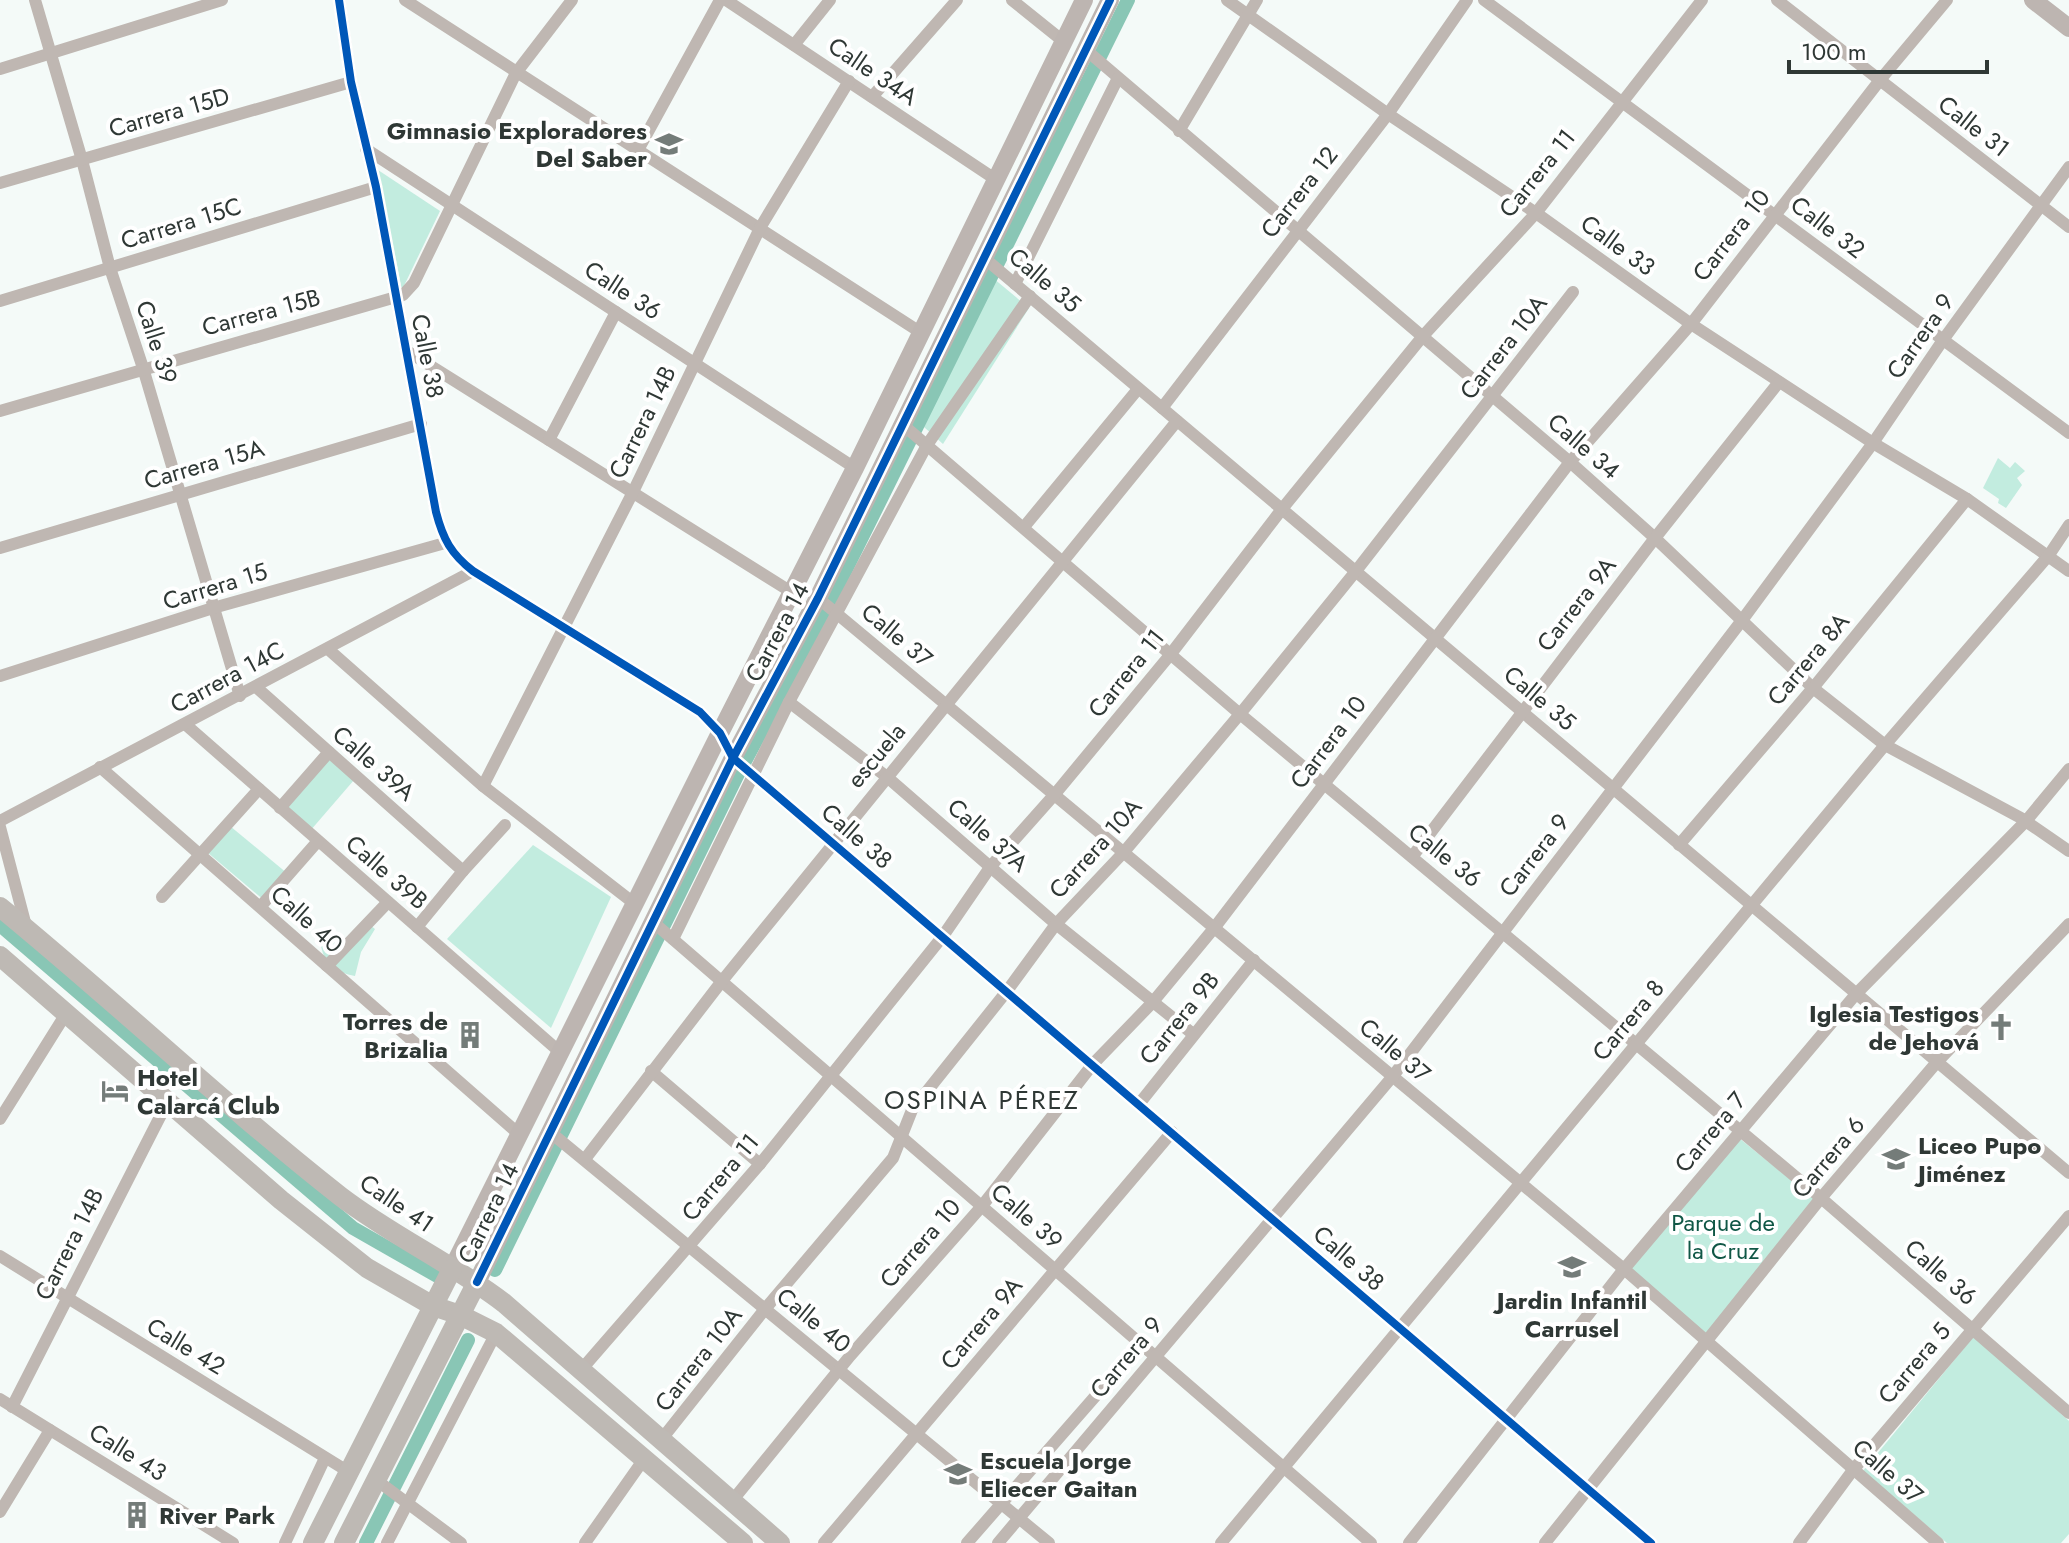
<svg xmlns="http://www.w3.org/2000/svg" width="2069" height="1543" font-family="Jost,sans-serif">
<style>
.green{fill:#c2ecdf}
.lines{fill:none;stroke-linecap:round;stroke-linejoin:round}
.canal{stroke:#89c6b5;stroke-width:14}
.street{stroke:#bfb7b2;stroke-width:12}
.secondary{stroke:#bdb5b1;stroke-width:18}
.primary{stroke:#beb9b4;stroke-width:20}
.cycleway-casing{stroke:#fff;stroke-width:13}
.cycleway{stroke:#0057b8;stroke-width:8}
.labels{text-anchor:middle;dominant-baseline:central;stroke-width:8;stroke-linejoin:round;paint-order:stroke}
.street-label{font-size:24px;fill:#2f3835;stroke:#fff}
.poi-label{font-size:24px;font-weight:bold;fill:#2f3835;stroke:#fff;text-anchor:start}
.park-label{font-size:24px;fill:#105746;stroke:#fff}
.neighbourhood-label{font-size:26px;letter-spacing:2px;fill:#2f3835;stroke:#fff}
</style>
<rect width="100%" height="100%" fill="#f4faf8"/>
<g class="green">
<polygon points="378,170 440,211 402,290"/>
<polygon points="987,273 1029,308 943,444 915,419"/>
<polygon points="1998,458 2010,468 2015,462 2025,471 2017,478 2022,485 2006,508 1998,503 1999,499 1983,488"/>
<polygon points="326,757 354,780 310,831 284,807"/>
<polygon points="230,826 288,874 265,901 207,852"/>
<polygon points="533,845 611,897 551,1028 447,939"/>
<path d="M367 923 375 929 361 952 355 976C336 972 325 966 321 946L325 941 339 938 347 945Z"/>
<polygon points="1739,1138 1818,1202 1706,1336 1628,1270"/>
<polygon points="1974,1336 2069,1421 2069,1534 2061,1543 1947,1543 1863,1471"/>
</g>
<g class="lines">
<g class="canal">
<polyline points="0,925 353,1228 439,1277"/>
<polyline points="495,1270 737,776 821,620 1128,0"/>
<polyline points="366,1543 468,1340"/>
</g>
<g class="street">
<polyline points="35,0 82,160 110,268 143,368 240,696"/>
<path d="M339 0 351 82 376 187 436 512C443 539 451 554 473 571L700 712 720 733 733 758 1651 1543"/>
<polyline points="405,0 920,332"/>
<polyline points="726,0 995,179"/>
<polyline points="1012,0 1063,41"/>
<polyline points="1227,0 1388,114 1536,213 1691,324 1873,443 1967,499 2069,571"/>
<polyline points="1484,0 2069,433"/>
<polyline points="1777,0 2069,227"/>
<polyline points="794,45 830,0"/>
<polyline points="1086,50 1570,462 1655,538 1813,688 1885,745 2021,818 2069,851"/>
<polyline points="0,69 222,0"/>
<polyline points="872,97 957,0"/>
<polyline points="1179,131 1257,0"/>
<polyline points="366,149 855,468"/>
<polyline points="638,150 720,0"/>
<polyline points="0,183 351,82"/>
<polyline points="983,257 2069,1173"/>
<polyline points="1015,284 1118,78"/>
<polyline points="0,301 376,187"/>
<polyline points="407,351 793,593"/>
<polyline points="1162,408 1388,114 1467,0"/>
<polyline points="0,411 403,295 414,283 516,73 572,0"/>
<polyline points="902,424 1240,714 1821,1198 2069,1413"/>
<polyline points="549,440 616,312"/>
<polyline points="1024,527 1138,389"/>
<polyline points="0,548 421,424"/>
<polyline points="818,598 1624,1269 1938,1543"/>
<polyline points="328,649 483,786 635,904"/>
<polyline points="0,676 213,608 445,543"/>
<polyline points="256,687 463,871"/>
<polyline points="789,702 887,777 1056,924 1193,1034"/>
<polyline points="185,724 561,1053"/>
<polyline points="100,767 520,1135"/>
<polyline points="483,786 633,492 760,228 849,81"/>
<polyline points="280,808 329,752"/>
<polyline points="0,821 473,571"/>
<polyline points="0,827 26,926"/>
<polyline points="1679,845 1813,688 1967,499"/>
<polyline points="1412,857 1655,538 1779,382"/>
<polyline points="162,897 259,789"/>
<polyline points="261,906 318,841"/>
<polyline points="653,922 1371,1543"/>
<polyline points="417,927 463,871 505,825"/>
<polyline points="673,939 789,702 927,445 1030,296"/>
<polyline points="327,966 388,902"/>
<polyline points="651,1071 760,1164"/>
<polyline points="1139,1104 1254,960"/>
<polyline points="0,1119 67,1012"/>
<polyline points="550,1132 1049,1543"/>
<polyline points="585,1159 722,981 1177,421"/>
<polyline points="0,1256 349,1472"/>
<polyline points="581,1370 760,1164 943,936 991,866 1055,794 1170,655 1282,509 1423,336 1536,213 1702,0"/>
<polyline points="0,1399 233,1543"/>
<polyline points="12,1407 167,1103"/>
<polyline points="661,1440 765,1309 893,1158 912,1110 1007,991 1056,924 1124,852 1240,714 1356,571 1573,292"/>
<polyline points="375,1479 461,1543"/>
<polyline points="732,1501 850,1356 982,1206 1093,1064 1152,1003 1215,927 1570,462 1691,324 1880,80 1947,0"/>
<polyline points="0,1512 50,1430"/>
<polyline points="285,1543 325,1458"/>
<polyline points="387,1543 496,1333"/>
<polyline points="585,1543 644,1459"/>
<polyline points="824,1543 1172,1132"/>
<polyline points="967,1543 1141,1344"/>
<polyline points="998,1543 1393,1076 1743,619 1873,443 1943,340 2069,167"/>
<polyline points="1221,1543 1885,745 2049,555 2069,525"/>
<polyline points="1409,1543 1624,1269 1856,994 2026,821 2069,769"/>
<polyline points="1545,1543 1821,1198 1937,1062 2069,924"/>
<polyline points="1799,1543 1853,1470 2069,1216"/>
</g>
<g class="secondary">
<polyline points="2033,0 2069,28"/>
<polyline points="452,1269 720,733 855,468 1084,0"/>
<polyline points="477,1282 733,758 818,598 1110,0"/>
</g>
<g class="primary">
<path d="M0 907C115 1001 223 1104 340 1196 392 1236 452 1263 504 1303L780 1543"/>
<polyline points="0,956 281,1200 367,1268 433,1306 460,1315 496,1333 743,1543"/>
<polyline points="313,1543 452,1269"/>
<polyline points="344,1543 477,1282"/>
</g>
<g class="cycleway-casing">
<g id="cycleway">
<path d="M339 0 351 82 376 187 436 512C443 539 451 554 473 571L700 712 720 733 733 758 1651 1543"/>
<polyline points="477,1282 733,758 818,598 1110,0"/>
</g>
</g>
<use href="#cycleway" class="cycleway"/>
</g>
<defs>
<g id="school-bare" transform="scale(2.16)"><path d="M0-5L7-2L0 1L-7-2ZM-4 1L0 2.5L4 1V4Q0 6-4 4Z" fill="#747c79" stroke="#fff" stroke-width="2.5" paint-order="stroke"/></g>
<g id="church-bare" transform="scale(2.16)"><path d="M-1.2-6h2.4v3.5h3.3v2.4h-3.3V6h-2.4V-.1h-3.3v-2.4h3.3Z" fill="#747c79" stroke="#fff" stroke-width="2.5" paint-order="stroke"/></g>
<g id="building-bare" transform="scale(2.16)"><path d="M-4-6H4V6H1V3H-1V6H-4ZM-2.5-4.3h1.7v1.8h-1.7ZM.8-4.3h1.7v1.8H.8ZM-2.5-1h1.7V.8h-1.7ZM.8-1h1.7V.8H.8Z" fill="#747c79" stroke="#fff" stroke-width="2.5" paint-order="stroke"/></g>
<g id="hotel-bare" transform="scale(2.16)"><path d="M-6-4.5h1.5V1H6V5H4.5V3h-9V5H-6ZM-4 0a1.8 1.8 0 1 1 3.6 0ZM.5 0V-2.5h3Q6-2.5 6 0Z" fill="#747c79" stroke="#fff" stroke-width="2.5" paint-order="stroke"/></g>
</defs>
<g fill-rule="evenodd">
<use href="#school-bare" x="669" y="144"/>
<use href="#church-bare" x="2001" y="1027"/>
<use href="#building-bare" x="470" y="1035"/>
<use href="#hotel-bare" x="115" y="1091"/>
<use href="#school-bare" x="1896" y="1159"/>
<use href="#school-bare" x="1572" y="1267"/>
<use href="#school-bare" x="958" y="1474"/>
<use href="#building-bare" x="137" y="1515"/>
</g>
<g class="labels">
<g class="street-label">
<text transform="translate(873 71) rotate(34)">Calle 34A</text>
<text transform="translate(169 112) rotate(-16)">Carrera 15D</text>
<text transform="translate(1974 126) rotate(38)">Calle 31</text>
<text transform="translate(1537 173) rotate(-51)">Carrera 11</text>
<text transform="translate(1299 192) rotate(-52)">Carrera 12</text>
<text transform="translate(181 223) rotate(-17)">Carrera 15C</text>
<text transform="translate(1828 227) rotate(37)">Calle 32</text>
<text transform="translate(1731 235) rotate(-52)">Carrera 10</text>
<text transform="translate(1618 245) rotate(36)">Calle 33</text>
<text transform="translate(1045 280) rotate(40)">Calle 35</text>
<text transform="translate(623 290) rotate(33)">Calle 36</text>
<text transform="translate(261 312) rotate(-15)">Carrera 15B</text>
<text transform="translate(1920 336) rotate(-55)">Carrera 9</text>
<text transform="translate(157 342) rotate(72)">Calle 39</text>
<text transform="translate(1503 347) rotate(-52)">Carrera 10A</text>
<text transform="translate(428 356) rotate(79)">Calle 38</text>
<text transform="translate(642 422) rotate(-64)">Carrera 14B</text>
<text transform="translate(1584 446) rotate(41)">Calle 34</text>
<text transform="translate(204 464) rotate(-16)">Carrera 15A</text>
<text transform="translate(215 586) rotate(-17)">Carrera 15</text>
<text transform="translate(1576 604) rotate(-52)">Carrera 9A</text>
<text transform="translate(777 632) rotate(-62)">Carrera 14</text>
<text transform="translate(897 635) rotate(40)">Calle 37</text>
<text transform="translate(1808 659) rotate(-50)">Carrera 8A</text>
<text transform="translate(1126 673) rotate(-51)">Carrera 11</text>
<text transform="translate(227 677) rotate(-28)">Carrera 14C</text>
<text transform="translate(1540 698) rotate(40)">Calle 35</text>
<text transform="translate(1328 742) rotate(-53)">Carrera 10</text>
<text transform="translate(876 755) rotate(-50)">escuela</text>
<text transform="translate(374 763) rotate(41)">Calle 39A</text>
<text transform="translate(988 835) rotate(41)">Calle 37A</text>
<text transform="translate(857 836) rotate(41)">Calle 38</text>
<text transform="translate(1095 848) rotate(-48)">Carrera 10A</text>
<text transform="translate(1445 855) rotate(39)">Calle 36</text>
<text transform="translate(1534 855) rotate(-52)">Carrera 9</text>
<text transform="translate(387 872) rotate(41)">Calle 39B</text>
<text transform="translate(307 919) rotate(42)">Calle 40</text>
<text transform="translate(1179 1018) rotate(-51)">Carrera 9B</text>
<text transform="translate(1628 1020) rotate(-50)">Carrera 8</text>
<text transform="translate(1395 1050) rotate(40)">Calle 37</text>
<text transform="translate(1710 1132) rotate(-50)">Carrera 7</text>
<text transform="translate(1828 1157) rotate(-50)">Carrera 6</text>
<text transform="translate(720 1177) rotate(-50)">Carrera 11</text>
<text transform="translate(397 1203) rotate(34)">Calle 41</text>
<text transform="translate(488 1213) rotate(-64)">Carrera 14</text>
<text transform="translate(1027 1216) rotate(41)">Calle 39</text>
<text transform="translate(920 1243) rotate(-49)">Carrera 10</text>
<text transform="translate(69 1244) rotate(-63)">Carrera 14B</text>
<text transform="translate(1349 1258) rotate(41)">Calle 38</text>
<text transform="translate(1941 1272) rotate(41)">Calle 36</text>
<text transform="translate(814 1320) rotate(39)">Calle 40</text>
<text transform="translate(981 1323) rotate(-50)">Carrera 9A</text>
<text transform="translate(186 1346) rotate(31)">Calle 42</text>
<text transform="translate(1126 1357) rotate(-50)">Carrera 9</text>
<text transform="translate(698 1359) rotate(-52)">Carrera 10A</text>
<text transform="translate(1914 1363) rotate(-50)">Carrera 5</text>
<text transform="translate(128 1452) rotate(32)">Calle 43</text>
<text transform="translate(1888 1471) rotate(41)">Calle 37</text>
</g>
<g class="poi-label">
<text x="647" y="130" text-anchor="end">Gimnasio Exploradores<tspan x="647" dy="28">Del Saber</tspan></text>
<text x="1979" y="1013" text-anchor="end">Iglesia Testigos<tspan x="1979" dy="28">de Jehová</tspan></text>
<text x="448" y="1021" text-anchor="end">Torres de<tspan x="448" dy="28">Brizalia</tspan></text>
<text x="137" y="1077">Hotel<tspan x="137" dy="28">Calarcá Club</tspan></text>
<text x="1918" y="1145">Liceo Pupo<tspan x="1918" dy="28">Jiménez</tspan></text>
<text x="1572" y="1300" text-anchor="middle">Jardin Infantil<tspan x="1572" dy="28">Carrusel</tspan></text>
<text x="980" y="1460">Escuela Jorge<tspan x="980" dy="28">Eliecer Gaitan</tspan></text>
<text x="159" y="1515">River Park</text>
</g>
<g class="park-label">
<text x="1723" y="1222">Parque de<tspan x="1723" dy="28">la Cruz</tspan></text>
</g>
<g class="neighbourhood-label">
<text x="982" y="1100">OSPINA PÉREZ</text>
</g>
</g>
<path d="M1789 60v12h198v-12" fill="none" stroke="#2f3835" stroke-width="4"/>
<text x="1801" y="60" font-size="24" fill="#2f3835" stroke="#ffffff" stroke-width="6" paint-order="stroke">100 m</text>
</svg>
